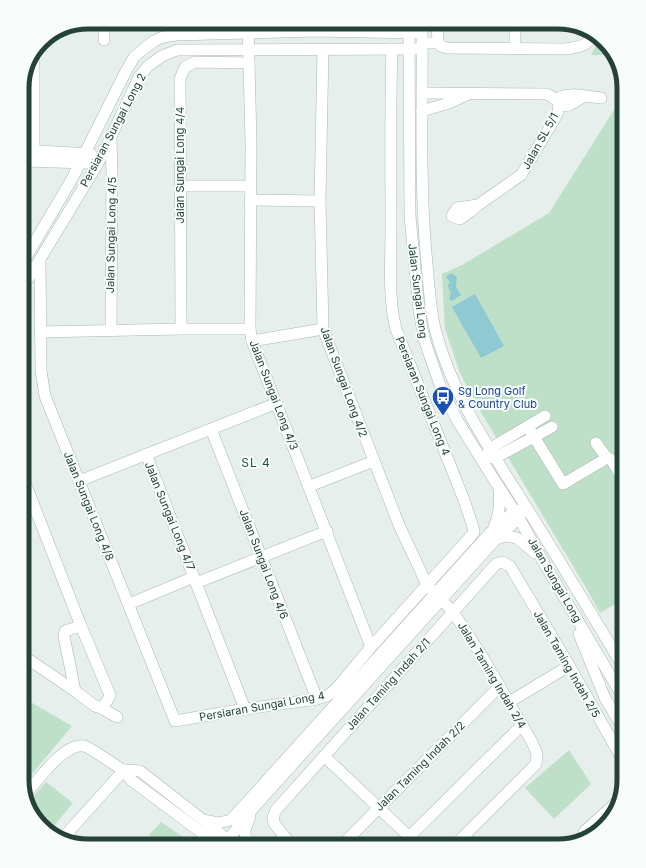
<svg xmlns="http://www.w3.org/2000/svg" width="646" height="868" font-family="Inter,sans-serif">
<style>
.green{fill:#bfe0c8}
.water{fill:#8ec9d4}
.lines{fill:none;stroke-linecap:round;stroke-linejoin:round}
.minor-casing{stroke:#a8b8b2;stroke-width:12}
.minor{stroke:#fff;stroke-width:11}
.labels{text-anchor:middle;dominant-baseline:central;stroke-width:4;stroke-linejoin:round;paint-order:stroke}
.street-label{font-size:11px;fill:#24423a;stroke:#f7fbf9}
.transit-label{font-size:11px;fill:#164399;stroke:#f7fbf9;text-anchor:start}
.neighbourhood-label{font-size:12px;letter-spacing:1px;fill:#1f5548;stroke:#f7fbf9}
.rim{fill:none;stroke:#24423a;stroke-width:5}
</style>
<rect width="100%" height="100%" fill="#e6efeb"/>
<g class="green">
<polygon points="597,37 615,55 591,55 597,43"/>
<polygon points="624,94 624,599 600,613 585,586 479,409 460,373 445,329 442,274 462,265 549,213"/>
<polygon points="22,697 72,726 27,780 22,776"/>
<polygon points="569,750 591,784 554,819 525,788"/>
<polygon points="46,782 73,803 49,832 31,813 28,803"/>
<polygon points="161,822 196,846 159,846 160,844 149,835"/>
</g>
<g class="water">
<path d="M451 273 457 277 456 287 461 295 452 301 449 299 451 293C449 288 446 287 450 282L446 277Z"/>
<polygon points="475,294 504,346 481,358 452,307"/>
</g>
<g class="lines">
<g class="minor-casing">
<g id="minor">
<polyline points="104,22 104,40"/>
<polyline points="248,22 251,143 250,329 252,341 371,647"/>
<polyline points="409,22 410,216 419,310 424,339 440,385 457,420 493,478 519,518 544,563 624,699"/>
<path d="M422 22C423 103 419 183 427 264 429 285 430 308 435 329 453 399 496 458 533 518 564 568 594 618 624 668"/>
<polyline points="437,22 438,43"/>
<path d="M422 43H438L441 46 447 48 565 49C578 47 590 47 592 32"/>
<polyline points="515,48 515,22"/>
<polyline points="323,49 320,201 323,329 399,525 427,585 453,612 482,656 532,742 537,754 536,764 454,846"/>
<polyline points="34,59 34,161"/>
<path d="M422 93 546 94C548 95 550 95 552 97 558 100 561 108 569 105 574 103 579 99 584 97"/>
<polyline points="422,111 449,103 468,94"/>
<polyline points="111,139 112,174 111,331"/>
<polyline points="22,150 91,154"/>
<polyline points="22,161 87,163"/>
<polyline points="180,186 250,186"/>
<polyline points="250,200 320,201"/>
<path d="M478 205 457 208 452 216 460 219 470 212 478 205 521 175 554 120 558 112 560 97C573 92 588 97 601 98"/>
<polyline points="22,215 25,204 25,154"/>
<path d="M40 261 41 371 45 396 175 721 245 709 317 699 327 696 336 689 371 647 471 536 474 532 473 527 464 500 396 329C388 299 391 261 391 229 391 169 390 109 392 49"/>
<polyline points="22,264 73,177 125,73 134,57 146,47 154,41 163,37 176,35 315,31 416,33"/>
<polyline points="22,289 97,165 110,139 139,77 148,66 162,56 177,50 416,49"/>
<polyline points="181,329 180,79 185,67 195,62 249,63"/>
<polyline points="40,332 181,329 250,329"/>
<polyline points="252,341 323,329"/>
<polyline points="528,427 563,484 607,458 596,443"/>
<polyline points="211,429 317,699"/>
<polyline points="146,454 245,709"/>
<polyline points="488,455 489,449 545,416"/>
<polyline points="488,457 495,458 552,427"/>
<polyline points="607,458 611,459 624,481"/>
<polyline points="79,481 277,403"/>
<polyline points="310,486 374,461"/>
<path d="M494 527C500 514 500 503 499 488"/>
<polyline points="496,539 506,536 517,538 535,553"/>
<polyline points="196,583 327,531"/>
<polyline points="129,604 194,577"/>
<polyline points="579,634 605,698 624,730"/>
<polyline points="22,655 75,691 95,706 101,708 107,701 110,695 81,626 22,475"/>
<polyline points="75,691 64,636 65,631 81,626"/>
<polyline points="509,702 569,666"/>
<polyline points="101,708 117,717"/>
<polyline points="324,756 419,846"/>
<polyline points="124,770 140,771 203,820 218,823 231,820 490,533 514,511 520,510"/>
<path d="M26 794C37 781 65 742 84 746 90 748 97 753 103 757 114 764 123 769 131 780L217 844"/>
<polyline points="206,822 235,846"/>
<polyline points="66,834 78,844"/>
<polyline points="587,838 584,832 619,800"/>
<polyline points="62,839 124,770"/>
<polyline points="211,839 221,841 228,840 255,806 496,539 519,518 522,511"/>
<polyline points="246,846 245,830 250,816"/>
<polyline points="292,846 274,823 273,817 276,810 496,564 502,562 510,566 566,660 624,762"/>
<polyline points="341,846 500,686"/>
<polyline points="400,846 522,725"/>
</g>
</g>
<use href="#minor" class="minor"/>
</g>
<defs>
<g id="bus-pin" transform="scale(1.15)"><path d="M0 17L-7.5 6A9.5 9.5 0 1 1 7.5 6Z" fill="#1a4fb4" stroke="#f7fbf9"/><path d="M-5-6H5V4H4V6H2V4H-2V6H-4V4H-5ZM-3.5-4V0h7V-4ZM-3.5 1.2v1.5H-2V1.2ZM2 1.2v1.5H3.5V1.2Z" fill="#fff"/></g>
</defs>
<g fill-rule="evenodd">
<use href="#bus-pin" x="443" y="397"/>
</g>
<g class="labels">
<g class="street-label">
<text transform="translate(113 130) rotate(-62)">Persiaran Sungai Long 2</text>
<text transform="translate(540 141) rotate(-61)">Jalan SL 5/1</text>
<text transform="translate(180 165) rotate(-90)">Jalan Sungai Long 4/4</text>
<text transform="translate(111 235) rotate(-89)">Jalan Sungai Long 4/5</text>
<text transform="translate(418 291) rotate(83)">Jalan Sungai Long</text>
<text transform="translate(344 382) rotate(70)">Jalan Sungai Long 4/2</text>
<text transform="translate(274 395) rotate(69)">Jalan Sungai Long 4/3</text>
<text transform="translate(423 396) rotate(68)">Persiaran Sungai Long 4</text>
<text transform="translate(89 506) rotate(68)">Jalan Sungai Long 4/8</text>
<text transform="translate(170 516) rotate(68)">Jalan Sungai Long 4/7</text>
<text transform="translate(264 564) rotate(69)">Jalan Sungai Long 4/6</text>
<text transform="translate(555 580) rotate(60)">Jalan Sungai Long</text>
<text transform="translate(567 664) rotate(60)">Jalan Taming Indah 2/5</text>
<text transform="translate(492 675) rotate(59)">Jalan Taming Indah 2/4</text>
<text transform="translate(388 684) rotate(-48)">Jalan Taming Indah 2/1</text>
<text transform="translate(262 706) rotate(-10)">Persiaran Sungai Long 4</text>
<text transform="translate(420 766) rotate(-45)">Jalan Taming Indah 2/2</text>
</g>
<g class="transit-label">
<text x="458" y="391">Sg Long Golf<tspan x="458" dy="13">&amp; Country Club</tspan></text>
</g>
<g class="neighbourhood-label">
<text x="256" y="462">SL 4</text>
</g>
</g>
<path d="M0 0H646V868H0ZM88 29H558A59 59 0 0 1 617 88V780A59 59 0 0 1 558 839H88A59 59 0 0 1 29 780V88A59 59 0 0 1 88 29Z" fill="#f7fbf9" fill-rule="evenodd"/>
<path class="rim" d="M88 29H558A59 59 0 0 1 617 88V780A59 59 0 0 1 558 839H88A59 59 0 0 1 29 780V88A59 59 0 0 1 88 29Z"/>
</svg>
